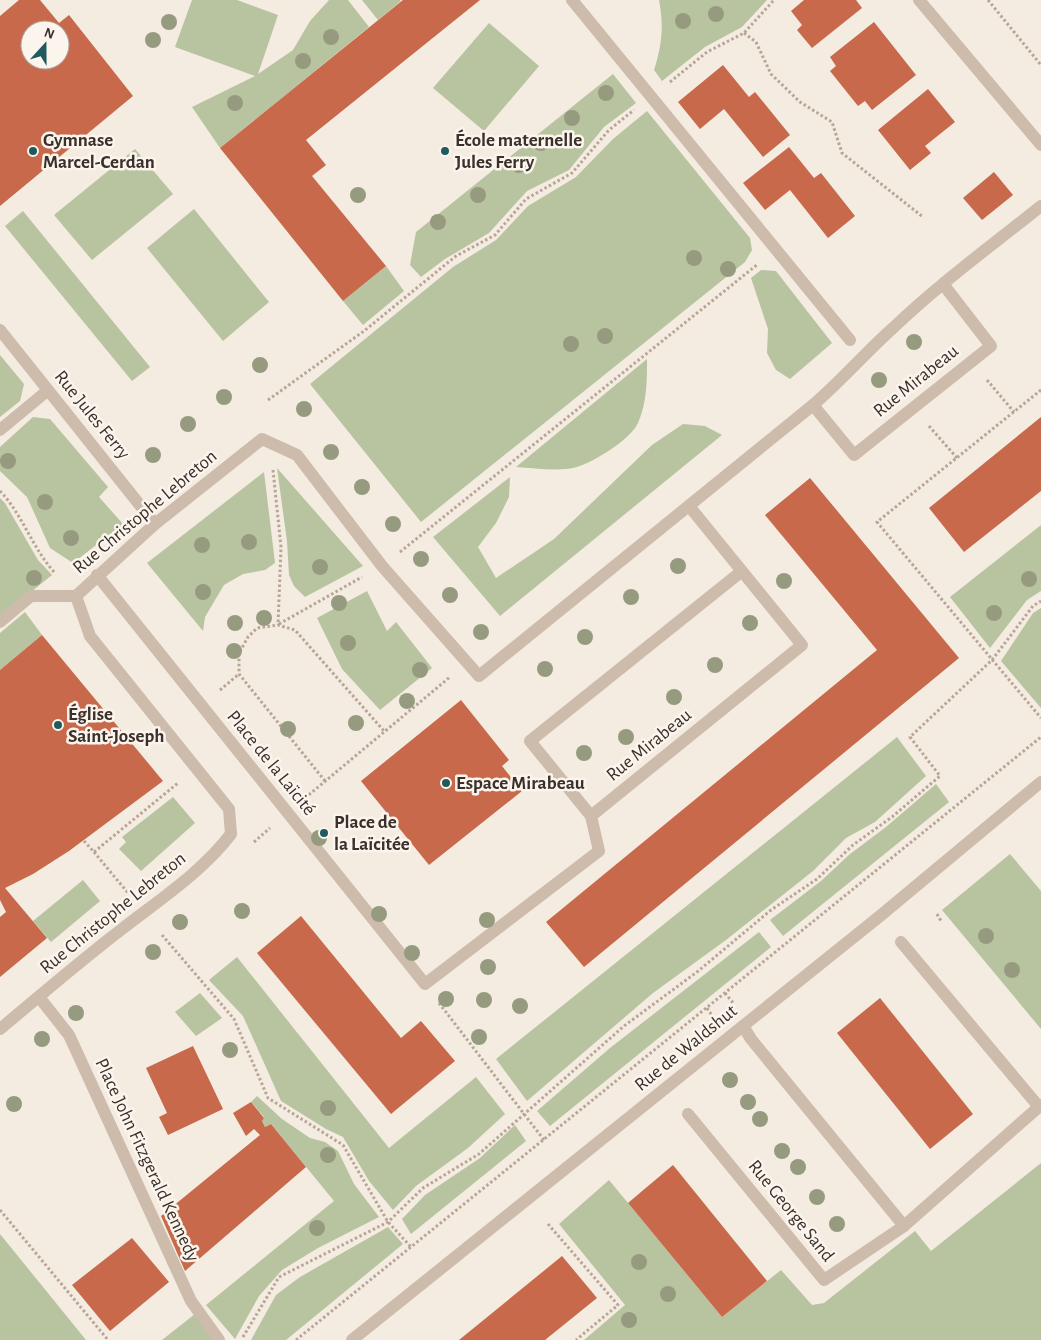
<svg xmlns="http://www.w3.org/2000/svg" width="1041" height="1340" font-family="'Alegreya Sans',sans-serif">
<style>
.green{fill:#b8c4a0}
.building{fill:#c8694b;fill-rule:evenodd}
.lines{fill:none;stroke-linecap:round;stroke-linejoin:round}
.path{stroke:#b9a596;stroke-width:3;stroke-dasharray:2.5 2.5;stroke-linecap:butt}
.street{stroke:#cdbbac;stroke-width:12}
.tree{fill:#969b7f}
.poi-dot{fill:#1f5a5e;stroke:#fbf5ee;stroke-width:2}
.labels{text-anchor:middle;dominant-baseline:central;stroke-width:5;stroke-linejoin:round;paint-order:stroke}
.poi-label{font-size:19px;font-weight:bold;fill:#3b302b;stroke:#fbf5ee;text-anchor:start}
.street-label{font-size:19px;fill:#3b302b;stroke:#fbf5ee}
</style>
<rect width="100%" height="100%" fill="#f4ebe1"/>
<g class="green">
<polygon points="192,0 237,0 278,15 258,74 293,50 310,21 329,0 348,0 369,27 220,148 192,107 255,76 175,47"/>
<polygon points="362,0 400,0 401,1 378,20"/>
<path d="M659 0H767L742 27 705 47 662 81 654 70C662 45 664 26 659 0Z"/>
<polygon points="489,23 539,66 484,131 433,88"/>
<polygon points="613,74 636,103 604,127 569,170 527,191 489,233 445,259 421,277 410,265 416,232"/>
<polygon points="647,111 750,238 752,250 745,262 421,522 310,384 453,267 496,240 528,206 576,177 613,139"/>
<polygon points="135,149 173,194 92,260 54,215"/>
<polygon points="194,209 269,302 223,341 147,248"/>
<polygon points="23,211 150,367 132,381 5,226"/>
<polygon points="386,266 404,291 363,325 343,301"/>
<polygon points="761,270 776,271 832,343 790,379 776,370 767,353 768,329 751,278"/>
<polygon points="0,355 24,384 20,401 0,417"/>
<path d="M647 359C647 380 647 403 638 423 631 439 594 462 577 467 558 472 536 468 516 467Z"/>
<polygon points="33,417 50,419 108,487 99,497 123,524 73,563 50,548 27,497 0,471 0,447"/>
<polygon points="683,424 705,426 722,435 500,616 433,537 510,477 509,497 496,523 478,547 496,578 554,539 652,445"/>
<polygon points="277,468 363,566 305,597 294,586 289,575 287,541"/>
<polygon points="264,472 275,563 265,570 243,574 224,585 205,617 203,631 147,563"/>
<polygon points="0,498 5,503 38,560 52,575 0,617"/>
<polygon points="1041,525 1041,591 1027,600 990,648 950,597"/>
<polygon points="367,591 387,631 396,622 432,668 380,710 342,669 317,618"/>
<polygon points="1041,608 1041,708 1001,661 1033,613"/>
<polygon points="25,612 42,635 0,670 0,633"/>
<polygon points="897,737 926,776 875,822 846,838 813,871 726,940 653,993 527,1101 496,1059"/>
<polygon points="936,784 949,802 783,936 770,920 821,881 850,854 886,827"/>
<polygon points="173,797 195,823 141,871 119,849 126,842 122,837"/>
<polygon points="1010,854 1041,891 1041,1029 942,910"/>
<polygon points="83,880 100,901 51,942 33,921"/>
<polygon points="759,932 771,947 550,1126 537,1111 610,1048"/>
<polygon points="237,957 389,1148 476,1077 505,1114 468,1148 416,1186 393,1210 369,1181 343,1137 326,1129 281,1101 243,1016 209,980"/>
<polygon points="200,993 222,1018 196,1036 175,1012"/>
<polygon points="257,1096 282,1119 310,1138 325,1142 338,1151 354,1184 379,1217 318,1248 282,1270 259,1296 235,1339 206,1305 334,1201 271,1124 265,1127 262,1121 264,1117 251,1102"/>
<polygon points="515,1125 526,1141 411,1234 402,1219 425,1195 480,1158"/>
<polygon points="1041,1163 1041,1340 584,1340 625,1305 559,1224 609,1180 722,1317 781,1270 812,1305 824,1303 915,1231 931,1251"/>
<polygon points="388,1227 403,1244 286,1340 251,1340 276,1295 300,1277"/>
<polygon points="0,1234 86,1340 0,1340"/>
<polygon points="195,1314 215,1340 162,1340"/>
</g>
<g class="building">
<path d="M19 0H40L59 23 69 15 133 96 0 206V16ZM30 30H60V60H30Z"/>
<polygon points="403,0 480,0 306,140 326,165 312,176 386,266 343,301 220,148"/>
<polygon points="804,0 856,0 862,8 812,48 797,30 802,25 791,11"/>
<polygon points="874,22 916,75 872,110 865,101 858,106 830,71 836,66 830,57"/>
<polygon points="723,65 749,97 755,92 790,135 763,157 724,109 700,129 678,102"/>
<polygon points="928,89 955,122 925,146 931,153 910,170 878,130"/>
<polygon points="789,147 814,178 821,173 855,216 828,238 790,190 765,210 743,183"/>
<polygon points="994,172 1013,195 982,220 963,198"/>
<polygon points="1041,417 1041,491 964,552 929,508"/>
<polygon points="810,478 959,658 584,967 546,922 877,650 765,515"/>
<polygon points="42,635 163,781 69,851 33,874 5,888 47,938 0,977 0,917 6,912 0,900 0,670"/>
<polygon points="461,700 509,760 502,766 522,791 429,865 361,781"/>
<polygon points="301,916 401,1038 421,1021 455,1061 391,1114 257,953"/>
<polygon points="880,998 973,1114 930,1149 837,1033"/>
<polygon points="193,1046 223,1109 168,1135 159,1117 167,1113 146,1068"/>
<polygon points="251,1102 264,1118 262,1121 265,1127 271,1124 306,1167 185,1271 161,1216 260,1135 254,1129 246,1136 233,1113"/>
<polygon points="673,1165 767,1281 722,1317 628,1203"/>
<polygon points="132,1238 169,1282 110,1331 72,1285"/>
<polygon points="562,1256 597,1298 545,1340 459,1340"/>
</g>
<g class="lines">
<g class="path">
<polyline points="988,0 1041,65"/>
<polyline points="744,33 756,42 771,74 800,102 832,122 842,153 923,217"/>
<polyline points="670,82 707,52 744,33 774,0"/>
<polyline points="987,380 1014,412"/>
<polyline points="1041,390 877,522 1041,718"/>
<polyline points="268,400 364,331 456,256 495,235 526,199 572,173 609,130 634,110"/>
<polyline points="929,426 957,458"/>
<polyline points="273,470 281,547 278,625"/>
<path d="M0 491C23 515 32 548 55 573"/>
<polyline points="400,552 758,264"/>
<polyline points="279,624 362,577"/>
<polyline points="220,690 239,674"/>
<polyline points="325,781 239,674 239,653 248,637 257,628 278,625 295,630 384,731"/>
<polyline points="305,798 450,677"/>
<polyline points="84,841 94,852 178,783"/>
<polyline points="254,842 270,828"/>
<polyline points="94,852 128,893"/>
<polyline points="937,914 941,921"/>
<polyline points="162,935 234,1019 268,1098 343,1145 388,1222 411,1247"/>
<polyline points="725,993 734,1004"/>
<polyline points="439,1003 544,1140"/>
<polyline points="707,1008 715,1020"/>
<polyline points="0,1210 108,1340"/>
<polyline points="548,1224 618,1305 576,1340"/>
<polyline points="243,1337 279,1277 388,1222 423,1188 479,1154 624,1026 697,972 771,910 817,879 853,845 892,817 940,776 910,737 992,660 1033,606 1041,601"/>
<polyline points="296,1340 1041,737"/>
</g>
<g class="street">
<polyline points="572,0 850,340"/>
<polyline points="919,0 1041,145"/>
<polyline points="0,330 155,524"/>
<polyline points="813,405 854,455 991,346 943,284"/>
<polyline points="0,430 47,391"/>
<polyline points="689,506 802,645 591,816 530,741 742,571"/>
<polyline points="97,575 425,984 599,851 591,816"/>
<polyline points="0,622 31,596 76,596"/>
<polyline points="901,942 1039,1107"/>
<polyline points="39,997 69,1035 191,1301 219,1340"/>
<polyline points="743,1026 751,1039 904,1226 1041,1105"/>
<path d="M0 1029C40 996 80 961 122 929 159 900 202 872 231 834L229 809 90 636 76 596 155 524 262 439 297 455 382 566 479 676 813 405C841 381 865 353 893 328 939 284 991 246 1041 206"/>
<polyline points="688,1114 824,1280 904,1226"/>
<polyline points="352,1340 880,916 1041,782"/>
</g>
</g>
<g class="tree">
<circle cx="716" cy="14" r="8"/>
<circle cx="683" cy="21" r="8"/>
<circle cx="169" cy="22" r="8"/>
<circle cx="331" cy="37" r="8"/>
<circle cx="153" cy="40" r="8"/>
<circle cx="303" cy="61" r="8"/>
<circle cx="606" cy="93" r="8"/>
<circle cx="235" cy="103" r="8"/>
<circle cx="572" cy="118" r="8"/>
<circle cx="541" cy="143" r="8"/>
<circle cx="519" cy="165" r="8"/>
<circle cx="358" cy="195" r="8"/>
<circle cx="478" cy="195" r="8"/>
<circle cx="438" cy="222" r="8"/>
<circle cx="694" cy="258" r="8"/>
<circle cx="728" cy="269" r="8"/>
<circle cx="605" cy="336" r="8"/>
<circle cx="914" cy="342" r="8"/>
<circle cx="571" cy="344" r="8"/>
<circle cx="260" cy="365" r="8"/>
<circle cx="879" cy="380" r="8"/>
<circle cx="224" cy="397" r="8"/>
<circle cx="304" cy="409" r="8"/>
<circle cx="188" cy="424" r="8"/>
<circle cx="331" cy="452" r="8"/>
<circle cx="153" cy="455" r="8"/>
<circle cx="8" cy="461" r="8"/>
<circle cx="362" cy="487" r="8"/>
<circle cx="45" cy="502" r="8"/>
<circle cx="393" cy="524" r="8"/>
<circle cx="71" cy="538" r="8"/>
<circle cx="249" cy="542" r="8"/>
<circle cx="202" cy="545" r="8"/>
<circle cx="421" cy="559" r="8"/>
<circle cx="678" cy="566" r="8"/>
<circle cx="320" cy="567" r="8"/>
<circle cx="34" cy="578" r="8"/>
<circle cx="1029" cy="579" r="8"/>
<circle cx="784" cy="581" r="8"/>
<circle cx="203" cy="592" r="8"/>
<circle cx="450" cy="595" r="8"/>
<circle cx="631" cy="597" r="8"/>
<circle cx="339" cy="603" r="8"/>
<circle cx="994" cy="613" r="8"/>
<circle cx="264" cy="618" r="8"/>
<circle cx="235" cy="623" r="8"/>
<circle cx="750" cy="623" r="8"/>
<circle cx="481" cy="632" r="8"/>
<circle cx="585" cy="637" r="8"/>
<circle cx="348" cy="643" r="8"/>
<circle cx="234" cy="651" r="8"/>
<circle cx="715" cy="665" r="8"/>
<circle cx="545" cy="669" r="8"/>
<circle cx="420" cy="670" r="8"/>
<circle cx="674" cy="697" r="8"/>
<circle cx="407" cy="701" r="8"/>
<circle cx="356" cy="723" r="8"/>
<circle cx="288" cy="729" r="8"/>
<circle cx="626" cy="737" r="8"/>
<circle cx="584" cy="753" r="8"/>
<circle cx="319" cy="838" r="8"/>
<circle cx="242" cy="911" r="8"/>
<circle cx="379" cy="914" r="8"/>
<circle cx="487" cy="920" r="8"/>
<circle cx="180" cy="922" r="8"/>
<circle cx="986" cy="936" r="8"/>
<circle cx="153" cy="952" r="8"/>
<circle cx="412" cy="953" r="8"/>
<circle cx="488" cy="967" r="8"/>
<circle cx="1012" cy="970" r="8"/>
<circle cx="446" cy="999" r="8"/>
<circle cx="484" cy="1000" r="8"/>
<circle cx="520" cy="1006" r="8"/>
<circle cx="76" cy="1013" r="8"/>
<circle cx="479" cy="1037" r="8"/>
<circle cx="42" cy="1039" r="8"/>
<circle cx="230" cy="1050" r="8"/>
<circle cx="730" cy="1080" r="8"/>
<circle cx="748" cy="1102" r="8"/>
<circle cx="14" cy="1104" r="8"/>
<circle cx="328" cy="1108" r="8"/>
<circle cx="760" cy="1119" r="8"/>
<circle cx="782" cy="1151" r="8"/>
<circle cx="328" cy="1155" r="8"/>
<circle cx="798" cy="1167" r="8"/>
<circle cx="817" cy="1197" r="8"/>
<circle cx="837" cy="1224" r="8"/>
<circle cx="317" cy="1228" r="8"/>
<circle cx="639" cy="1262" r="8"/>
<circle cx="668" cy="1294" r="8"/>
<circle cx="629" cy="1320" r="8"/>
</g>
<g class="poi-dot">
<circle cx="33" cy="151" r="5"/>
<circle cx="445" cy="151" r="5"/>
<circle cx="58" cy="725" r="5"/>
<circle cx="446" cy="783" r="5"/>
<circle cx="324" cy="833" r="5"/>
</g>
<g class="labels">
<g class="poi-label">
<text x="43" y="140">Gymnase<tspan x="43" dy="22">Marcel-Cerdan</tspan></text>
<text x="455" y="140">École maternelle<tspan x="455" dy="22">Jules Ferry</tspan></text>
<text x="68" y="714">Église<tspan x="68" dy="22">Saint-Joseph</tspan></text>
<text x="456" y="783">Espace Mirabeau</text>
<text x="334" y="822">Place de<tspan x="334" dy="22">la Laïcitée</tspan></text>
</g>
<g class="street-label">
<text transform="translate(916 381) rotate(-39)">Rue Mirabeau</text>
<text transform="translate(92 415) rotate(51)">Rue Jules Ferry</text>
<text transform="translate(145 512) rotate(-40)">Rue Christophe Lebreton</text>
<text transform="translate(649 745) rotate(-39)">Rue Mirabeau</text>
<text transform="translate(271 763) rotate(51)">Place de la Laïcité</text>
<text transform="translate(113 913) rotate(-39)">Rue Christophe Lebreton</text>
<text transform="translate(686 1048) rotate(-39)">Rue de Waldshut</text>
<text transform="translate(147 1160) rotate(65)">Place John Fitzgerald Kennedy</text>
<text transform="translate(791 1211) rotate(51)">Rue George Sand</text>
</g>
</g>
<g transform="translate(45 45) rotate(21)"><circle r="24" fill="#fbf5ee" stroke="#aea6a0"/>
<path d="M0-4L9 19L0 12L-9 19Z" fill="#1f5a5e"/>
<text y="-8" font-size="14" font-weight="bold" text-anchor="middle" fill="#3b302b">N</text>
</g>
</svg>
